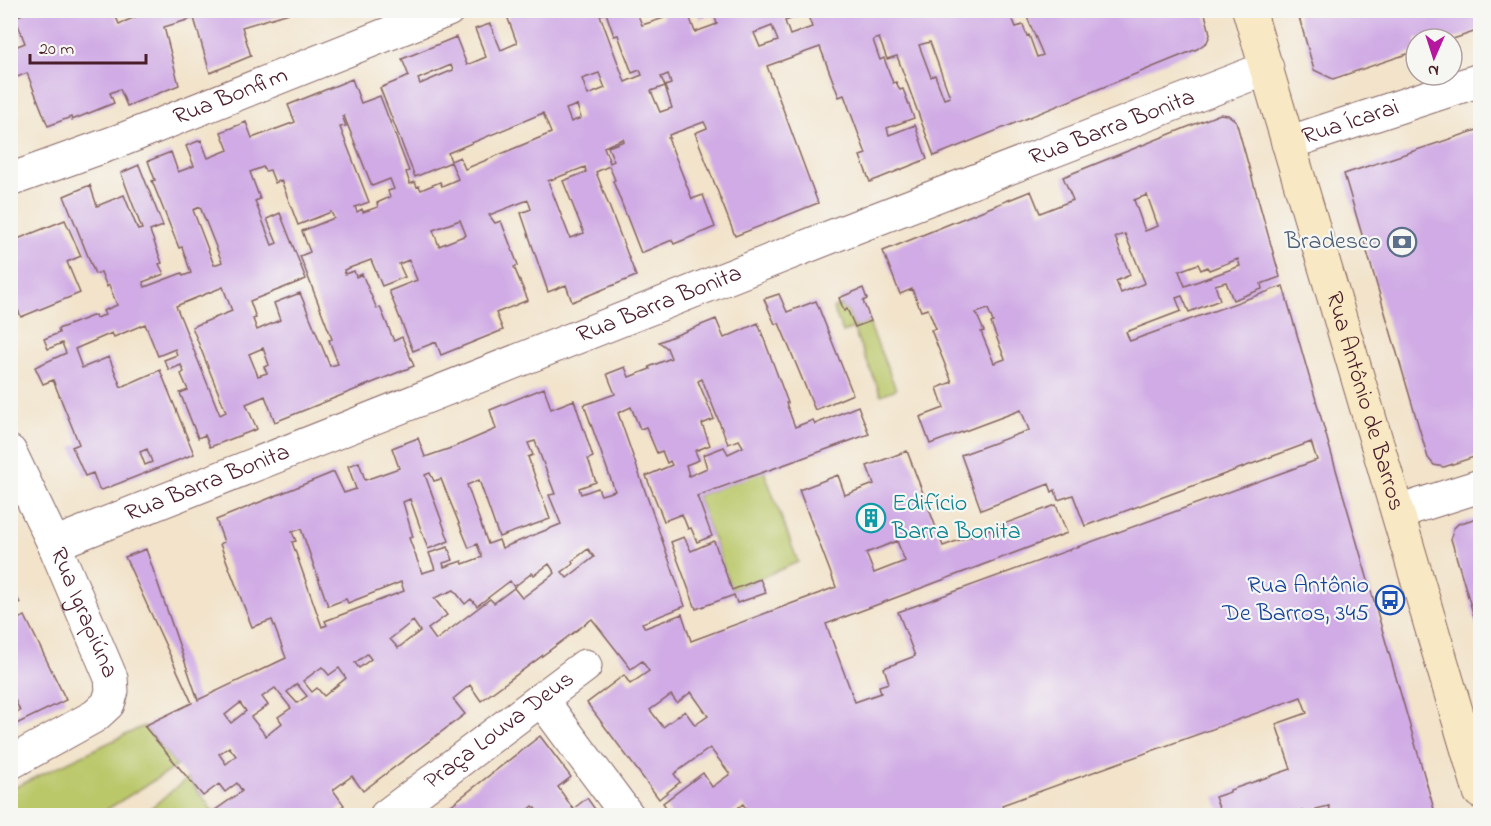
<svg xmlns="http://www.w3.org/2000/svg" width="1491" height="826" font-family="'Indie Flower',sans-serif">
<style>
.green{fill:#bbc86a;stroke:#82744a;stroke-width:1.5}
.building{fill:#d0abe5;fill-rule:evenodd}
.lines{fill:none;stroke-linecap:round;stroke-linejoin:round}
.minor-casing{stroke:#856463;stroke-width:35}
.secondary-casing{stroke:#856463;stroke-width:35}
.minor{stroke:#fff;stroke-width:33}
.secondary{stroke:#f8e8c3;stroke-width:33}
.labels{text-anchor:middle;dominant-baseline:central;stroke-width:4.5;stroke-linejoin:round;paint-order:stroke}
.street-label{font-size:24px;fill:#4a1f2b;stroke:#f6f6f2}
.service-label{font-size:24px;fill:#4e5e75;stroke:#f6f6f2;text-anchor:end}
.culture-label{font-size:24px;fill:#0d838f;stroke:#f6f6f2;text-anchor:start}
.transit-label{font-size:24px;fill:#164399;stroke:#f6f6f2;text-anchor:end}
</style>
<rect width="100%" height="100%" fill="#f6f6f2"/>
<filter id="ink" filterUnits="userSpaceOnUse"><feTurbulence type="fractalNoise" baseFrequency=".0167" numOctaves="2"/><feDisplacementMap in="SourceGraphic" scale="12" xChannelSelector="R" yChannelSelector="G"/><feConvolveMatrix kernelMatrix="1 2 1 2 8 2 1 2 1" color-interpolation-filters="sRGB"/></filter>
<filter id="wash" filterUnits="userSpaceOnUse"><feTurbulence type="fractalNoise" baseFrequency=".008" numOctaves="4" result="noise"/><feDisplacementMap in="SourceGraphic" scale="24" xChannelSelector="R" yChannelSelector="G"/><feGaussianBlur stdDeviation="1.35" result="paint"/><feColorMatrix in="noise" values="0 0 0 0 0 0 0 0 0 0 0 0 0 0 0 0 0 1.4 0 .05"/><feComposite in="paint" operator="in"/></filter>
<g filter="url(#wash)">
<rect width="100%" height="100%" fill="#f2e3ca"/>
<g class="green">
<polygon points="841,305 844,310 847,309 855,327 868,321 896,389 881,395 853,328 843,332 833,308"/>
<polygon points="764,471 798,562 732,590 697,496"/>
<polygon points="144,726 177,766 98,815 11,816 11,789"/>
<polygon points="188,778 216,815 142,815"/>
</g>
<g id="blocks">
<g class="building">
<polygon points="10,10 16,10 18,16 31,10 113,10 119,24 140,15 138,10 296,11 242,27 251,56 210,73 194,18 164,27 179,85 127,106 120,89 110,93 114,103 72,120 71,117 48,126 27,73 10,80 10,49 25,43 15,17 10,19"/>
<path d="M522 10H636L642 25 664 18 661 10H687L695 32 717 24 714 14 700 19 697 12 691 14 690 10H1009L1016 27 1023 25 1027 36 1029 35 1037 57 1043 55 1024 10H1204L1209 29 1210 35 1207 42 1197 49 934 156 897 56 887 59 879 38 873 40 880 60 884 58 893 83 896 82 900 90 903 89 914 118 887 128 889 135 915 125 927 159 870 182 860 156 866 154 844 95 839 97 820 47 767 66 818 203 735 236 695 133 707 128 704 122 669 135 670 138H668L692 199 703 195 715 227 674 244 672 240 641 253 613 181 615 180 609 166 596 172 636 276 572 302 566 285 548 292 521 213 531 209 528 200 489 215 495 223 501 221 518 265 514 267 528 300 496 313 503 330 441 355 436 342 413 351 389 291 417 280 409 260 399 264 405 277 382 286 371 260 344 270 345 274 354 271 356 277 362 274 377 309 380 307 394 341 402 337 414 366 275 422 265 396 246 404 257 429 210 447 205 435 198 438 180 393 188 390 181 374 184 372 181 365 169 370 164 360 177 355 175 349 158 356 145 324 114 337 112 333 75 349 82 368 109 357 121 387 160 370 194 454 102 490 99 489 93 473 85 476 72 447 79 444 53 380 43 384 35 367 66 353 62 343 48 349 44 339 59 333 58 329 95 315 96 318 105 315 103 311 117 305 109 285 107 287 101 272 95 274 64 196 90 185 97 206 124 195 138 230 142 229 121 173 139 165 163 226 150 231 162 263 159 264 164 274 143 282 145 287 182 273 183 276 191 273 182 247 179 248 152 181 155 180 148 161 171 152 178 172 194 166 186 146 201 140 208 158 228 150 221 132 246 122 252 138 295 122 288 105 352 79 361 103 380 96 409 171 406 172 410 184 415 182 417 187 419 186 421 190 440 182 442 186 458 179 451 162 415 177 380 88 409 76 402 59 456 37 467 65 486 57 475 29 490 24 501 50 517 43 507 16ZM606 13 614 36 618 35 632 73 640 70 642 75 625 82 600 15ZM807 13 812 27 790 35 785 21ZM772 26 778 41 760 47 754 33ZM930 42 950 97 944 99 935 75 931 77 919 45ZM451 65 453 70 420 84 418 79ZM599 73 605 88 588 95 582 79ZM668 74 671 84 665 86 672 108 660 112 651 91 665 86 661 77ZM577 105 581 118 571 122 566 109ZM543 113 551 133 465 169 460 157 451 161 448 153ZM342 116H344L372 186 390 179 394 189 388 191 390 197 377 203 378 207 363 212 362 209 357 212 355 207 369 202 340 127 346 126ZM623 139 624 141 608 147 614 161 610 163 604 147ZM263 167 265 171 270 170 275 183 281 180 298 225 331 212 334 218 302 231 310 252 300 256 332 339 329 340 338 364 330 366 300 293 274 303 280 320 257 330 253 319 256 318 250 301 306 279 280 213 267 219 277 243 272 245 255 201 260 199 250 172ZM585 167 586 172 563 181 584 233 570 238 548 181ZM200 207 222 262 214 265 193 210ZM460 220 466 235 439 246 433 230ZM223 287 232 311 192 327 226 412 220 415 176 306ZM263 348 269 365 264 367 267 373 258 376 249 354ZM147 449 152 462 145 465 140 452Z"/>
<polygon points="1297,10 1480,10 1480,30 1453,39 1416,39 1416,51 1333,79 1314,70"/>
<path d="M1220 114 1228 115 1236 121 1280 277 1261 284 1262 289 1233 300 1226 282 1215 285 1220 300 1189 312 1182 296 1176 298 1181 311 1126 332 1130 341 1283 286 1436 816H1332L1329 806 1316 809 1318 816H1304L1302 811 1288 816H1222L1215 797 1230 792V790L1291 769 1276 724 1307 713 1301 697 1002 805 1005 816H751L743 804 731 813 733 816H672L663 803 703 773 712 787 730 774 710 748 674 774 680 782 659 799 587 703 624 675 630 684 649 671 642 661 631 669 592 619 481 701 470 685 453 699 465 714 363 791 352 776 333 790 344 805 330 816H218L214 811 242 791 237 783 225 792 219 784 203 796 144 726 192 703 125 557 146 549 198 700 286 658 272 620 252 627 220 544 224 542 216 520 334 472 344 493 356 489 348 466 359 462 365 480 399 468 392 448 418 438 425 457 454 447 496 429 490 410 544 388 551 409 574 400 593 457 588 459 596 482 579 488 581 494 598 488 601 495 615 491 584 405 615 394 607 374 625 367 629 377 650 369 649 367 671 358 667 348 659 342 716 319 724 338 758 323 788 403H786L795 427 813 420 815 424 858 406 869 434 697 496 712 536 697 542 691 528 688 529 682 514 664 521 646 476 672 465 670 461 667 463 662 451 657 453 646 427 640 429 631 407 618 413 685 606 642 623 645 628 682 614 691 641 836 587 799 490 838 475 845 495 874 484 867 466 907 451 943 546 1056 505 1067 533 826 624 855 702 881 693 879 686 889 683 884 668 915 656 898 612 1317 460 1311 442 1085 526 1073 495 1058 500 1055 490 1052 492 1049 484 981 510 961 455 1029 430 1021 410 930 444 920 417 944 408 937 388 952 382 931 330 936 329 928 309 921 311 912 289 900 294 883 251 1031 191 1040 213 1073 200 1063 177ZM1147 195 1158 226 1145 231 1134 200ZM1125 234 1145 283 1121 293 1116 281 1130 275 1115 237ZM1238 259 1240 266 1185 286 1179 271 1198 264 1201 270 1207 267 1209 270ZM988 309 993 322 991 323 1005 359 994 363 981 332 984 331 976 313ZM702 379 728 444 739 440 743 447 728 454 724 447 703 455 707 468 689 476 686 465 699 460 695 451 710 445 702 424 714 419 698 381ZM535 441 555 494 549 495 561 524 502 548 499 540 488 544 467 485 479 480 499 537 550 519 528 457 533 455 528 443ZM430 473 434 481 441 479 469 548 477 544 482 557 463 564 462 561 444 567 443 563 453 560 448 547 429 553 435 569 422 573 409 538 413 537 403 502 410 499 428 549 449 541 425 475ZM301 529 328 606 346 599 348 603 401 582 404 591 325 621 327 625 322 627 292 542 296 541 292 532ZM897 541 905 561 874 573 866 553ZM588 549 594 557 567 578 562 572 573 564 572 561ZM549 564 555 573 522 598 514 588 494 603 490 599 436 640 428 629 447 615 434 598 454 590 465 604 471 599 477 606 510 581 514 587 532 573 534 575ZM413 621 420 631 398 648 390 639ZM367 654 371 659 359 668 355 663ZM322 667 329 675 339 668 346 678 324 696 317 688 312 692 303 681ZM297 684 307 696 297 703 287 692ZM275 688 291 708 278 717 282 723 266 736 251 717 268 705 262 697ZM691 692 708 716 695 725 685 711 663 727 650 710 671 695 677 703ZM240 703 246 711 231 723 225 715ZM229 747 236 756 226 764 219 754Z"/>
<polygon points="1480,129 1480,455 1444,467 1434,465 1428,458 1344,174"/>
<polygon points="65,220 81,256 67,262 80,293 21,317 10,291 10,242"/>
<polygon points="863,288 867,299 863,301 871,321 855,327 847,309 844,311 839,298"/>
<polygon points="779,294 787,312 816,301 853,394 815,410 779,323 775,324 764,299"/>
<polygon points="1480,517 1480,637 1451,539 1453,529 1458,524"/>
<polygon points="684,537 691,551 714,541 732,590 760,579 766,593 737,603 734,595 696,609 671,542"/>
<polygon points="10,584 20,603 10,608"/>
<polygon points="25,616 66,700 10,727 10,715 20,711 10,688 10,622"/>
<polygon points="540,736 571,777 558,787 573,809 587,798 600,816 536,816 539,813 533,806 521,816 437,816"/>
</g>
</g>
</g>
<g filter="url(#ink)">
<use href="#blocks" fill-opacity="0" stroke="#856463" stroke-width="1.5"/>
<g class="lines">
<g class="minor-casing">
<g id="minor">
<path id="s1" d="M1288 143 1480 80"/>
<path id="s2" d="M10 180 124 139 448 10"/>
<path id="s3" d="M10 452 54 544 111 678 112 691 108 704 95 716 10 763"/>
<polyline points="1398,512 1480,486"/>
<path id="s4" d="M54 544 843 232 1267 68"/>
<polyline points="541,699 628,816"/>
<path id="s5" d="M386 816 585 666"/>
</g>
</g>
<g class="secondary-casing">
<g id="secondary">
<path id="s6" d="M1249 10 1480 792"/>
</g>
</g>
<use href="#minor" class="minor"/>
<use href="#secondary" class="secondary"/>
</g>
</g>
<defs>
<g id="bank-ring" transform="scale(1.5)"><circle r="9.5" fill="#f6f6f2" stroke="#5c6f8a" stroke-width="1.5"/><path d="M-6-4H6V4H-6ZM0-2.3a2.3 2.3 0 1 0 0 4.6a2.3 2.3 0 1 0 0-4.6Z" fill="#5c6f8a"/></g>
<g id="building-ring" transform="scale(1.5)"><circle r="9.5" fill="#f6f6f2" stroke="#0f9aa8" stroke-width="1.5"/><path d="M-4-6H4V6H1V3H-1V6H-4ZM-2.5-4.3h1.7v1.8h-1.7ZM.8-4.3h1.7v1.8H.8ZM-2.5-1h1.7V.8h-1.7ZM.8-1h1.7V.8H.8Z" fill="#0f9aa8"/></g>
<g id="bus-ring" transform="scale(1.5)"><circle r="9.5" fill="#f6f6f2" stroke="#1a4fb4" stroke-width="1.5"/><path d="M-5-6H5V4H4V6H2V4H-2V6H-4V4H-5ZM-3.5-4V0h7V-4ZM-3.5 1.2v1.5H-2V1.2ZM2 1.2v1.5H3.5V1.2Z" fill="#1a4fb4"/></g>
</defs>
<g fill-rule="evenodd">
<use href="#bank-ring" x="1402" y="242"/>
<use href="#building-ring" x="871" y="518"/>
<use href="#bus-ring" x="1390" y="600"/>
</g>
<g class="labels">
<g class="street-label">
<text stroke="none"><textPath href="#s2" startOffset="236">Rua Bonfim</textPath></text>
<text stroke="none"><textPath href="#s1" startOffset="66">Rua Ícarai</textPath></text>
<text stroke="none"><textPath href="#s4" startOffset="1137">Rua Barra Bonita</textPath></text>
<text stroke="none"><textPath href="#s4" startOffset="651">Rua Barra Bonita</textPath></text>
<text stroke="none"><textPath href="#s6" startOffset="408">Rua Antônio de Barros</textPath></text>
<text stroke="none"><textPath href="#s4" startOffset="165">Rua Barra Bonita</textPath></text>
<text stroke="none"><textPath href="#s3" startOffset="177">Rua Igrapiúna</textPath></text>
<text stroke="none"><textPath href="#s5" startOffset="142">Praça Louva Deus</textPath></text>
</g>
<g class="service-label">
<text x="1381" y="242">Bradesco</text>
</g>
<g class="culture-label">
<text x="892" y="504">Edifício<tspan x="892" dy="28">Barra Bonita</tspan></text>
</g>
<g class="transit-label">
<text x="1369" y="586">Rua Antônio<tspan x="1369" dy="28">De Barros, 345</tspan></text>
</g>
</g>
<rect width="1491" height="826" fill="none" stroke="#f6f6f2" stroke-width="36"/>
<g transform="translate(1434 57) rotate(183)"><circle r="28" fill="#f6f6f2" stroke="#b1a0a2" stroke-width="1.5"/>
<path d="M0-4.5L10 22L0 15L-10 22Z" fill="#b5179e"/>
<text y="-9" font-size="16" font-weight="bold" text-anchor="middle" fill="#4a1f2b">N</text>
</g>
<path d="M30 54v9h116v-9" fill="none" stroke="#4a1f2b" stroke-width="3"/>
<text x="39" y="54" font-size="18" fill="#4a1f2b" stroke="#f6f6f2" stroke-width="4.5" paint-order="stroke">20 m</text>
</svg>
